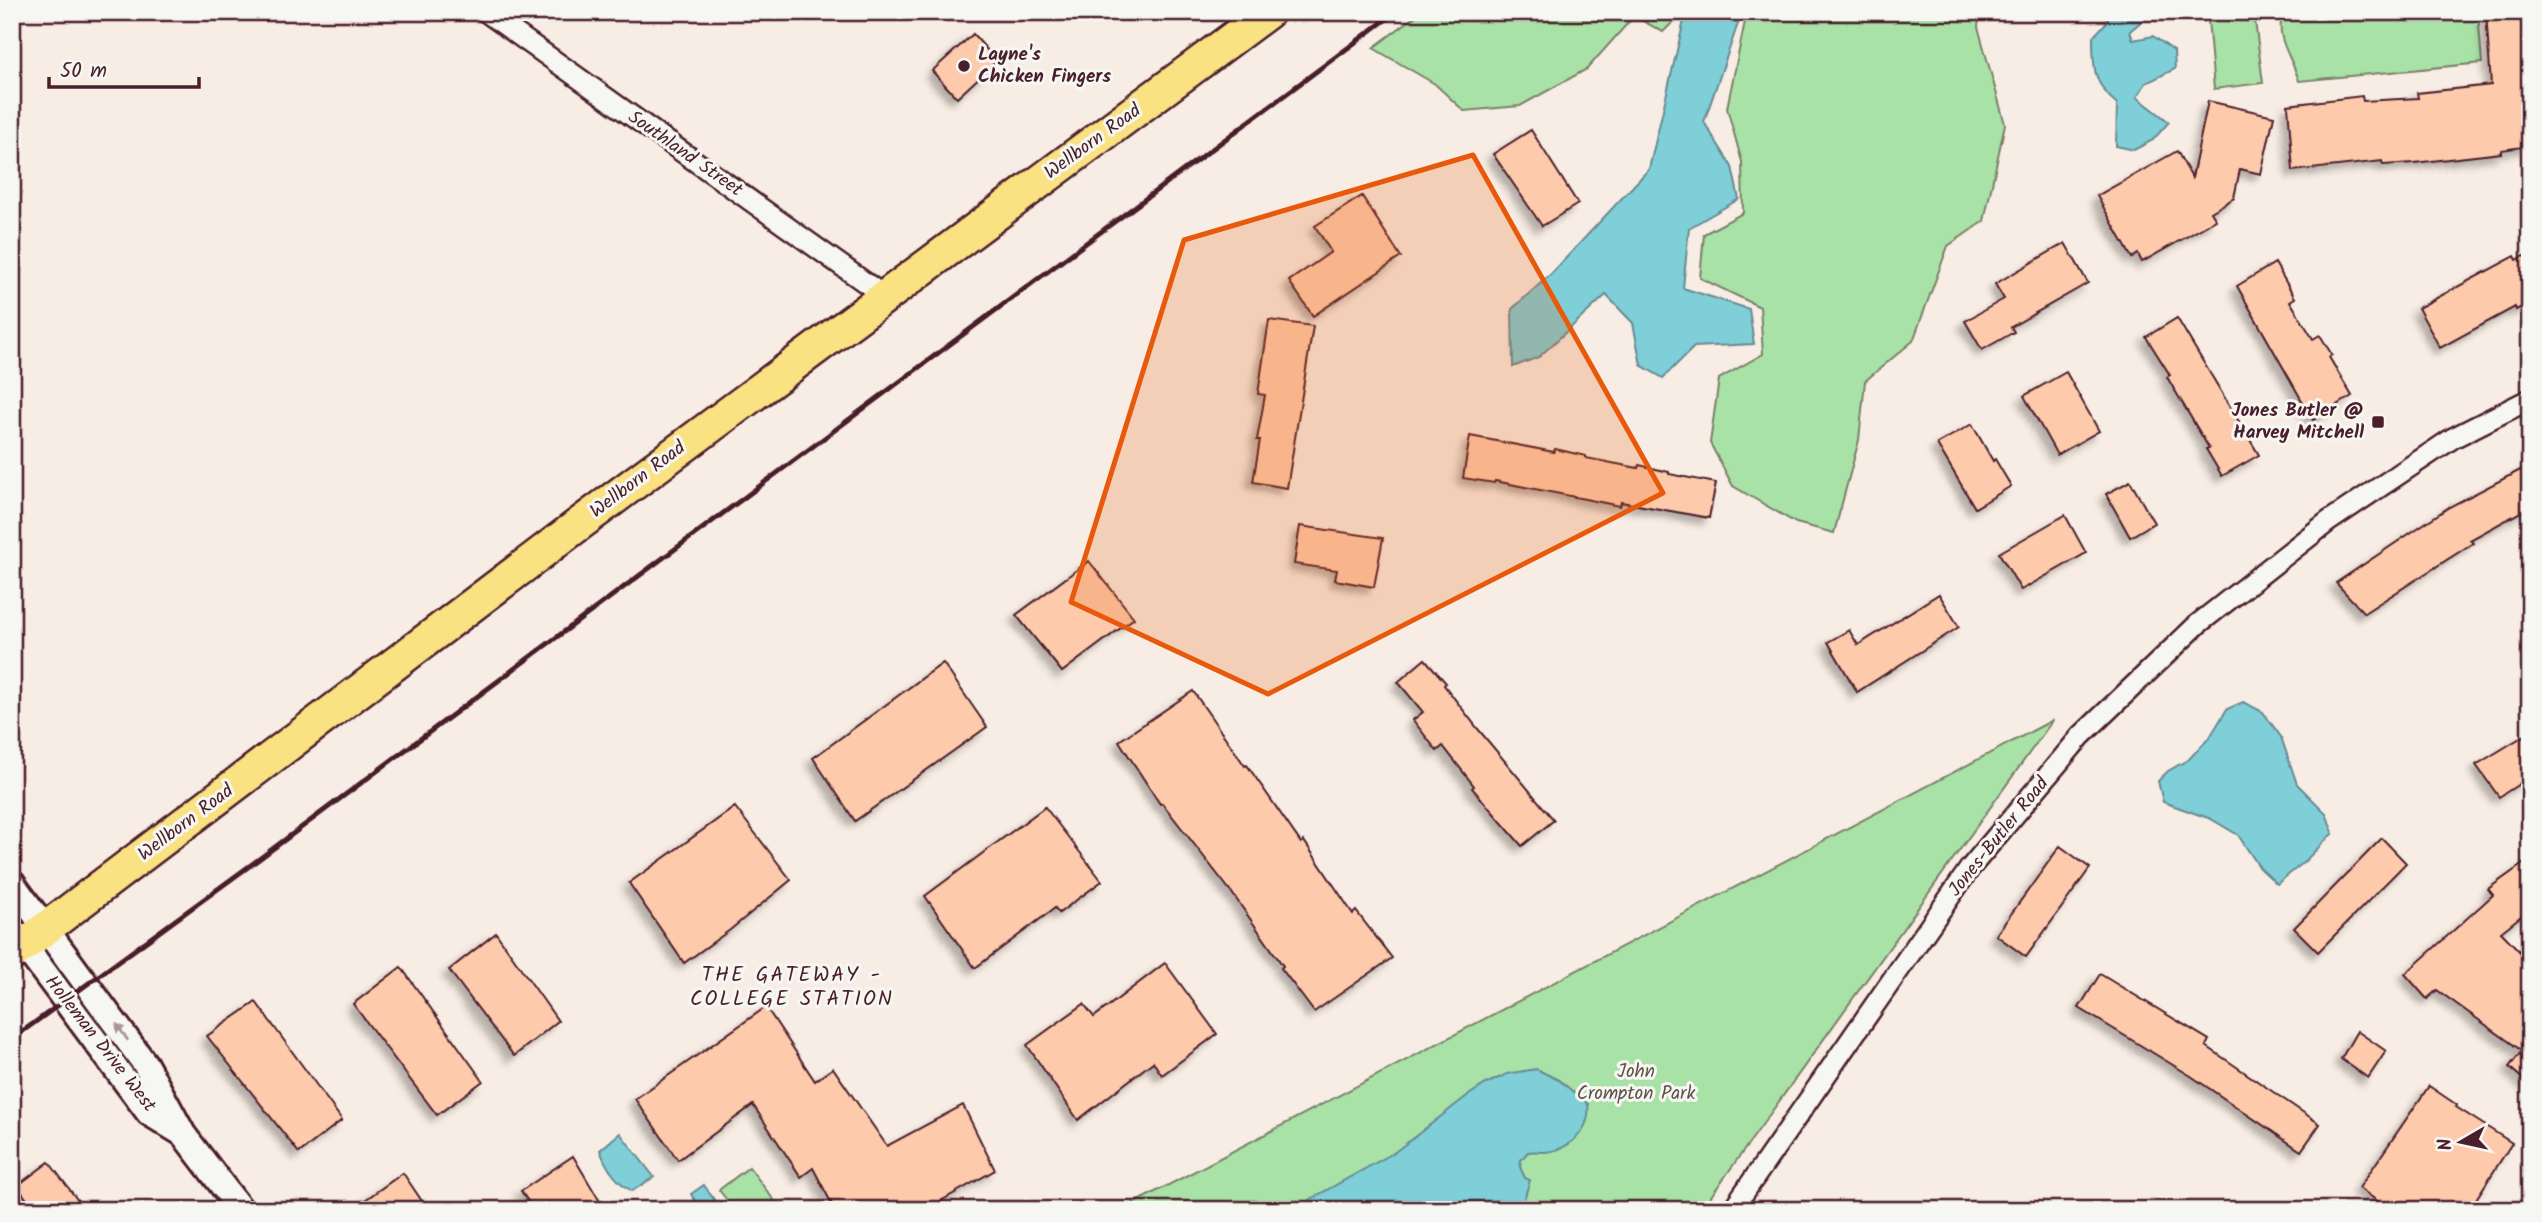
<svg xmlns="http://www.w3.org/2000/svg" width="2542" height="1222" font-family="Kalam,sans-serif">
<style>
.green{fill:#a8e2a7;stroke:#798069;stroke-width:2}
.water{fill:#7ecfd7;stroke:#698992;stroke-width:2}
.building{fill:#fdcbac;stroke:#4a1f2b;stroke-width:2;filter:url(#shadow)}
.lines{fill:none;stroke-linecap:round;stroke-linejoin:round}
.minor-casing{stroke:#4a1f2b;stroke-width:24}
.tertiary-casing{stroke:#4a1f2b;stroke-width:30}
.primary-casing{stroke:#4a1f2b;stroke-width:37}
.minor{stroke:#f6f6f2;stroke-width:19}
.tertiary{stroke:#f6f6f2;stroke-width:24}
.primary{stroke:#fae181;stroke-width:32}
.rail{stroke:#4a1f2b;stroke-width:5}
.oneway{fill:#a99598}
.marked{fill:#e8590c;fill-opacity:0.2;stroke:#e8590c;stroke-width:5;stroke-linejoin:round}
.poi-dot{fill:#4a1f2b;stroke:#f6f6f2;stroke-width:2.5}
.labels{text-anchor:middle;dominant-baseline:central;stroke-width:6;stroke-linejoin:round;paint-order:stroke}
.poi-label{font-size:19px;font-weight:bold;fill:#4a1f2b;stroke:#f6f6f2;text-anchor:start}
.street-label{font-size:19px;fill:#4a1f2b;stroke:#f6f6f2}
.park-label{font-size:19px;fill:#62504a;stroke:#f6f6f2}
.neighbourhood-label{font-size:21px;letter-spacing:2px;fill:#4a1f2b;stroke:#f6f6f2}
</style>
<defs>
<filter id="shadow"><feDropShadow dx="-6" dy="6" stdDeviation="3.5" flood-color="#0004"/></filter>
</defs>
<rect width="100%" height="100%" fill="#f7ede4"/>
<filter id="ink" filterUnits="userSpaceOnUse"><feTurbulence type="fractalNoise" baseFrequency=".0143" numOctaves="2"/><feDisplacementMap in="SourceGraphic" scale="14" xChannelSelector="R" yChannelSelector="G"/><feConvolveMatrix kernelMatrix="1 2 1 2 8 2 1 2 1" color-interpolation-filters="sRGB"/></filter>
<g filter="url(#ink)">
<g class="green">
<polygon points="1421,12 1678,12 1676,19 1663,32 1634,16 1587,69 1520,106 1464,111 1435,84 1373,48"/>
<polygon points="1747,12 1980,12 1978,27 2005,124 1984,221 1948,246 1913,341 1865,381 1859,440 1834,533 1796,523 1733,486 1710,443 1719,379 1763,354 1760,307 1700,278 1704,234 1743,213 1742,162 1727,108"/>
<path d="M2283 12H2478L2482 63 2299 81C2292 56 2274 39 2283 12Z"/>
<polygon points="2254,13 2263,83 2214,89 2208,19"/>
<polygon points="2053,720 1701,1210 1121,1210"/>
<polygon points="749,1167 776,1203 767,1210 735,1210 719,1190"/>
</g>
<g class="water">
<polygon points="1686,12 1742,12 1704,122 1732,167 1739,199 1689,228 1683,288 1749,309 1754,344 1694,347 1663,378 1641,365 1633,323 1606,295 1539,357 1513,367 1512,309 1552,273 1649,169"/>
<path d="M2106 12H2143V20L2130 31 2133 40 2153 36 2174 51 2175 69 2146 83 2137 97 2169 122 2153 140 2134 150 2116 146 2117 104C2093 84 2093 67 2093 37L2107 22Z"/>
<polygon points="2243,702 2263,712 2281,737 2297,784 2326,813 2333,833 2304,862 2277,884 2260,868 2238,835 2211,819 2163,802 2158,781 2168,771 2189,759 2210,737 2227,709"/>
<path d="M1536 1069 1559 1080 1588 1104C1592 1129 1570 1150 1545 1152 1539 1152 1534 1151 1528 1152L1521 1160 1520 1167 1525 1178 1530 1180 1521 1210H1305L1309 1200 1395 1152 1467 1096 1486 1084 1507 1074Z"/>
<path d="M620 1133 654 1177 632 1191C616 1182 606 1167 600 1150Z"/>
<polygon points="704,1185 721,1210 701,1210 691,1194"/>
</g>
<g class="building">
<polygon points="2486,12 2526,12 2530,54 2530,146 2501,150 2501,153 2414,163 2383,165 2382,161 2293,171 2288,105 2362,96 2363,101 2418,98 2417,93 2491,85"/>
<polygon points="973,34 997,61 957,98 932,71"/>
<polygon points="2208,101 2274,116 2261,174 2240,169 2234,198 2211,212 2216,220 2142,262 2138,254 2132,258 2097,196 2177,151 2192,178"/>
<polygon points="1531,130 1578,204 1542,226 1493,154"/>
<polygon points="1362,196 1401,257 1313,316 1289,281 1331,252 1315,226"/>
<polygon points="2065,243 2088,283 2011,327 2014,332 1982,350 1965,321 2004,299 1995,284"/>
<polygon points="2530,253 2530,303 2516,310 2515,307 2440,348 2418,308 2515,256 2517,260"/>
<polygon points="2275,263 2295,298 2290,301 2313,339 2320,335 2332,355 2329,357 2352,396 2313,420 2237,286"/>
<polygon points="2177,318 2259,455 2222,476 2206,449 2209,448 2167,377 2170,375 2146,337"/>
<polygon points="1269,320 1313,326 1287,488 1253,482 1260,440 1257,440 1265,395 1258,394"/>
<polygon points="2066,372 2099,431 2057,455 2024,396"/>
<polygon points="1972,424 1993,461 1995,459 2011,486 1975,508 1937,444"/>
<polygon points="1470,436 1554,452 1555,449 1586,456 1586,458 1638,468 1639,465 1669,472 1669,474 1716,483 1709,518 1621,502 1620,506 1495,481 1494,483 1463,478"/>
<polygon points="2530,465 2530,507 2470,540 2473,543 2364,613 2336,583 2449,507"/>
<polygon points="2130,481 2154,523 2130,537 2106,494"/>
<polygon points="2065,515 2086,553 2021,590 1999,553"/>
<polygon points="1300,526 1383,538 1374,587 1335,580 1337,570 1294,564"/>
<polygon points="1089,561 1134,618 1062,672 1016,615"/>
<polygon points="1939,594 1959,627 1857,692 1828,642 1849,630 1858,645"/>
<polygon points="1425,659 1446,683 1444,685 1478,729 1554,820 1522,846 1472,788 1474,786 1443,746 1437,751 1413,720 1423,712 1398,682"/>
<polygon points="943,663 987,727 855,821 813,758"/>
<polygon points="1193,691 1245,766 1247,765 1301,843 1304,841 1353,914 1356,911 1392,958 1314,1012 1281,968 1283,966 1232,893 1162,803 1160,804 1119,741"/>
<polygon points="2530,732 2530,777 2499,797 2476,765"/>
<polygon points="735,807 791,880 730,930 684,963 629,883"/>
<polygon points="1045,807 1102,881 1059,913 1055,908 975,968 925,896"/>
<polygon points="2382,838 2406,863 2318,952 2294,928"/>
<polygon points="2060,846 2090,868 2026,957 1996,935"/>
<polygon points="2530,859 2530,909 2501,932 2530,962 2530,1085 2509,1067 2522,1051 2437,990 2427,999 2405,974 2493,895 2488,889"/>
<polygon points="496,933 558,1021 514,1056 449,970"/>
<polygon points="1165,963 1217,1034 1162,1075 1153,1062 1078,1120 1027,1045 1084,1004 1094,1017"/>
<polygon points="401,967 483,1081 437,1115 353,1004"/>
<polygon points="2100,974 2209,1040 2206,1046 2320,1124 2301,1151 2191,1076 2079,1008"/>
<polygon points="256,1002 342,1120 299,1153 207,1036"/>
<polygon points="766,1007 815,1081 833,1068 887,1146 963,1105 995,1170 925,1210 835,1210 813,1168 801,1177 753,1105 678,1160 635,1099"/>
<polygon points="2357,1031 2386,1051 2368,1078 2341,1059"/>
<polygon points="2429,1086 2457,1105 2456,1107 2512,1143 2469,1210 2390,1210 2359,1188"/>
<polygon points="573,1156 605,1210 534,1210 521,1191"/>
<polygon points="49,1162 85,1210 35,1210 17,1186"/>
<polygon points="403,1173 428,1210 351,1210"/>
</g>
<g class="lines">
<g class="minor-casing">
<g id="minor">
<polyline points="486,12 884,296"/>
<polyline points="1732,1210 1970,868 2081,736 2198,624 2329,521 2453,438 2530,399"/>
</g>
</g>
<g class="tertiary-casing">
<g id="tertiary">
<polyline points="12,883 145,1064 183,1134 241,1210"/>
<polyline points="12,929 149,1113 180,1132"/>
</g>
</g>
<g class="primary-casing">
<polyline id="primary" points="12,954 578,525 1268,12"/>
</g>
<use href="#minor" class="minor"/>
<use href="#tertiary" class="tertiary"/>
<use href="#primary" class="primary"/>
<polyline class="rail" points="12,1039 259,859 1396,12"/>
</g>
<defs><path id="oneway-solid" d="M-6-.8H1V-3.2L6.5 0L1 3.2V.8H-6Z" transform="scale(1.75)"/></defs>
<use class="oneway" href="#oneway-solid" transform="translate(122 1032) rotate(-125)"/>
</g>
<path class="marked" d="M1473 155 1663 493 1268 694 1071 602 1184 240Z"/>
<g class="poi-dot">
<circle cx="964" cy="66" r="7"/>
<rect x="2371" y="415" width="14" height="14" rx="3.5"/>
</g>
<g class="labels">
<g class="poi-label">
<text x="978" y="55">Layne's<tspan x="978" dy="22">Chicken Fingers</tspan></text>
<text x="2364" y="411" text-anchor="end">Jones Butler @<tspan x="2364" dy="22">Harvey Mitchell</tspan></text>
</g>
<g class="street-label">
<text transform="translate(1093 142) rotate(-36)">Wellborn Road</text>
<text transform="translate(685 154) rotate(35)">Southland Street</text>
<text transform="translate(638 480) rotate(-37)">Wellborn Road</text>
<text transform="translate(186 823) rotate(-37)">Wellborn Road</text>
<text transform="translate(1999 837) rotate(-51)">Jones-Butler Road</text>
<text transform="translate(100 1044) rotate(52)">Holleman Drive West</text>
</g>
<g class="park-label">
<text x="1636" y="1072">John<tspan x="1636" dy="22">Crompton Park</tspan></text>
</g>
<g class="neighbourhood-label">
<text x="792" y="975">THE GATEWAY -<tspan x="792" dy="24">COLLEGE STATION</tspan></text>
</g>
</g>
<rect width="2542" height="1222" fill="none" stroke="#f6f6f2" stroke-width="42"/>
<rect x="21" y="21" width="2500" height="1180" fill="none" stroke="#4a1f2b" stroke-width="2.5" filter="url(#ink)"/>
<g transform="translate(2461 1142) rotate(261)" stroke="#f6f6f2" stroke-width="5" paint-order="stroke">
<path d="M0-5L12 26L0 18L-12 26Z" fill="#4a1f2b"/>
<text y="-10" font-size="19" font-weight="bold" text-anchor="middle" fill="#4a1f2b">N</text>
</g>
<path d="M49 77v10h150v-10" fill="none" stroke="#4a1f2b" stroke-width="3.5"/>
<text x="60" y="77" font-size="21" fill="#4a1f2b" stroke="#f6f6f2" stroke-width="5" paint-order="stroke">50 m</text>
</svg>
